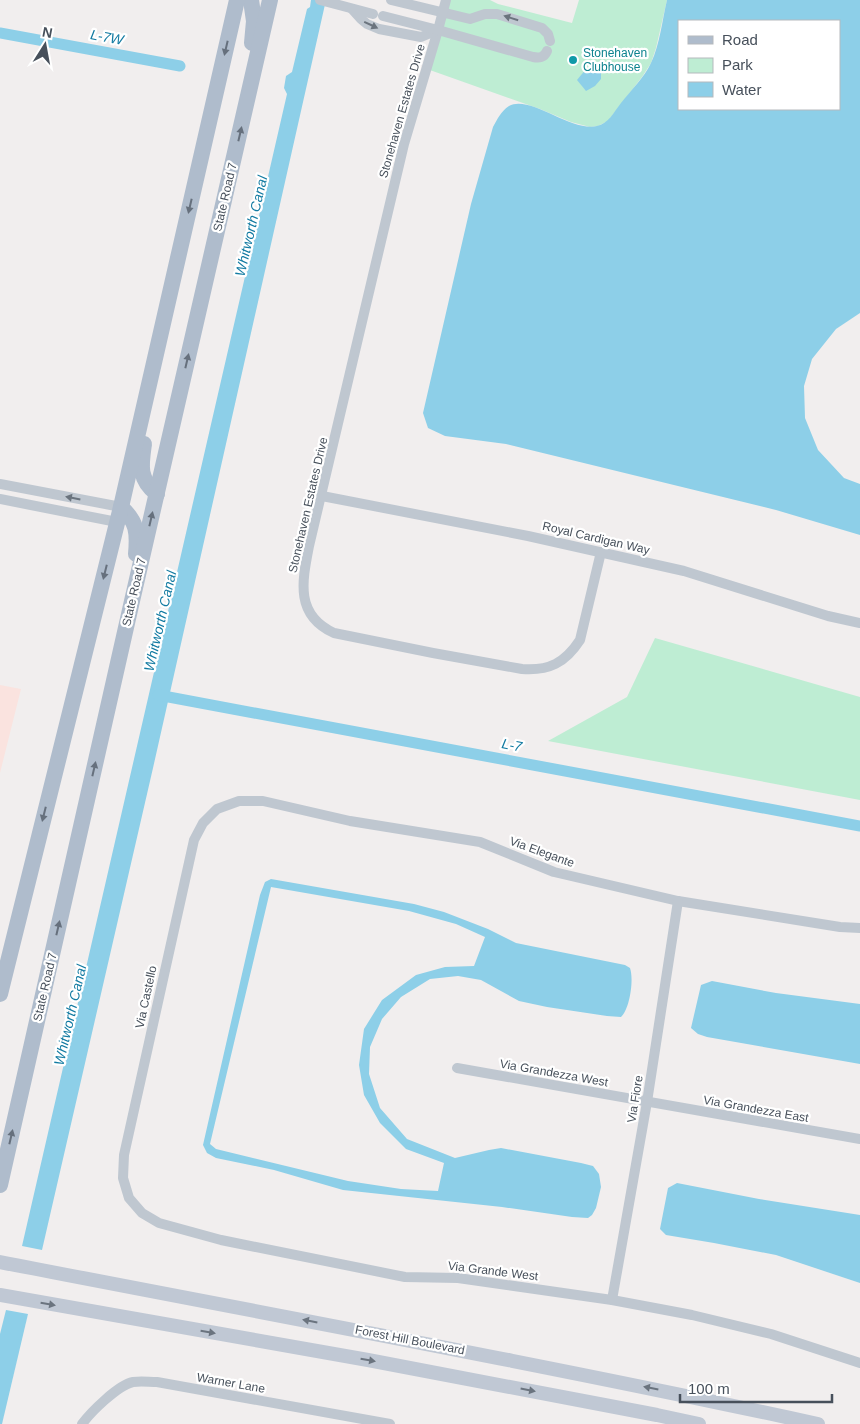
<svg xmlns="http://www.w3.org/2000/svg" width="860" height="1424" font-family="Helvetica,sans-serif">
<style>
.medical{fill:#fae3df}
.green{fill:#beedd3}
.water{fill:#8dcfe8;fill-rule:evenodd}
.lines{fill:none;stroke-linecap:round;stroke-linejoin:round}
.canal{stroke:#8dcfe8;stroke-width:11}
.street{stroke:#bfc7d0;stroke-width:10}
.secondary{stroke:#c0c8d4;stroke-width:14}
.primary{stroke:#afbccc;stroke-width:16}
.oneway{fill:#6b747e}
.oneway2{fill:#66707d}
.oneway3{fill:#6b747f}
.culture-dot{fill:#0f9aa8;stroke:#fff;stroke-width:2}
.labels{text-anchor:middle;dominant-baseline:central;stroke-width:4.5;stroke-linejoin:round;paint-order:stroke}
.culture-label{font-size:12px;fill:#0d838f;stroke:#fff;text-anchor:start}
.street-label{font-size:12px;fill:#47505b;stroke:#fff}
.water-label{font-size:14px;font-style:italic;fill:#137ba2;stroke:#fff}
</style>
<rect width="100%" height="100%" fill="#f1eeee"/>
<polygon class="medical" points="0,685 21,689 0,773"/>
<g class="green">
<polygon points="446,0 490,0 498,4 572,23 579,0 667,0 656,48 651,63 642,77 608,121 598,126 590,127 571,122 540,109 427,69"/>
<polygon points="655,638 860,697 860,800 548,741 627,697"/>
</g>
<g class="water">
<polygon points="311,0 326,0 153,768 42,1250 22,1246 287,94 284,88 286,76 292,72 307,9 310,7"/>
<path d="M667 0H860V313L836 329 812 359 804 386 805 418 818 450 844 478 860 484V535L776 510 506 444 445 436 428 428 423 413 471 204 493 127C497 120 501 111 509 106 529 94 571 132 597 126 608 124 614 112 621 103 631 90 644 78 651 63 660 44 662 21 667 0ZM679 21H839V109H679Z"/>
<polygon points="593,64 594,64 601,72 601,79 595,86 586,91 577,80 586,69"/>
<path d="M271 879 414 904 444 912 488 929 516 943 625 965 630 968C634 979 630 1009 621 1017L607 1016 547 1007 519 1001 481 980 458 976 430 979 401 997 382 1019 370 1047 369 1074 380 1108 407 1139 455 1158 489 1150 501 1148 581 1163 593 1166 599 1174 601 1187 596 1208 592 1215 588 1218 572 1217 502 1207 343 1190 274 1170 216 1158 207 1153 203 1145 260 895 265 882ZM271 887 409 911 456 924 485 937 474 966 445 967 416 975 382 1000 364 1029 359 1065 364 1095 380 1123 406 1149 444 1163 438 1191 401 1189 348 1181 216 1149 210 1144Z"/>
<polygon points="712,981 776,993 860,1004 860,1064 707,1037 698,1034 691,1028 701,985"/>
<polygon points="677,1183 759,1199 860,1215 860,1283 776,1255 714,1243 666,1235 660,1229 668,1188"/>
<polygon points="6,1310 28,1314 2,1424 0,1424 0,1334"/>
</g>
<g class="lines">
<g class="canal">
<polyline points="0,33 180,66"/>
<polyline points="158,695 860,826"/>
</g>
<g class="street">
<polyline points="320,0 373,14"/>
<polyline points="391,0 470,19 485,14 497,14 542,28 548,34 550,41"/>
<path d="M446 0 438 30 404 144 309 546C302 582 295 615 334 633L433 653 522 669C549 671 565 663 580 640L601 552"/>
<polyline points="352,9 361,19 367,24 379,29 421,37 438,30"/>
<path d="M383 16 438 30 533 57C539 58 544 58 547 51"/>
<polyline points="0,484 121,507"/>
<polyline points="322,496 528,536 684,571 828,616 860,623"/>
<polyline points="0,499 117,522"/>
<polyline points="860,928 840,927 678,901 554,872 480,842 350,821 263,801 239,801 217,809 203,823 194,840 124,1155 123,1178 129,1198 142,1213 159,1223 221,1240 405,1277 458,1278 612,1300 692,1315 771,1334 860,1363"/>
<polyline points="457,1068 860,1139"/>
<polyline points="612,1300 647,1102 678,901"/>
<path d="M82 1424C91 1412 118 1385 133 1382 141 1381 149 1382 157 1382L390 1424"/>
</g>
<g class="secondary">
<path d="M0 1262C273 1315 547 1365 818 1424"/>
<polyline points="0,1295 368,1360 657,1415 699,1424"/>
</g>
<g class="primary">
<polyline points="251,0 254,21 252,43"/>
<path d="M144 444C141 465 138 479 157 494"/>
<path d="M121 507C137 522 138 532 136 554"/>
<polyline points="0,994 121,507 237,0"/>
<polyline points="0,1185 132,601 270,0"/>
</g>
</g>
<defs><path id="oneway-solid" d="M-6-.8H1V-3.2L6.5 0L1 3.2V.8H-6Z" transform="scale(1.25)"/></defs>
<g class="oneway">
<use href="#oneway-solid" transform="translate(511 18) rotate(-163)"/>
<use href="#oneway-solid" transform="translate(371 25) rotate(25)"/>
<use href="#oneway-solid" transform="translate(73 498) rotate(-169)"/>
</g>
<g class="oneway2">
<use href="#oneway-solid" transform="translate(226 48) rotate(103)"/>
<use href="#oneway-solid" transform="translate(240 134) rotate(-77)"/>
<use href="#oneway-solid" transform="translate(190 206) rotate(103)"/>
<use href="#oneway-solid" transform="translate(187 361) rotate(-77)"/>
<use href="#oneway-solid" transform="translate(151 519) rotate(-77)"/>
<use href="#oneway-solid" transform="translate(105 572) rotate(104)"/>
<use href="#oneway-solid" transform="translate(94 769) rotate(-77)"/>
<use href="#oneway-solid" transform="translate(44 814) rotate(104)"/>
<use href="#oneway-solid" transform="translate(58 928) rotate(-77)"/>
<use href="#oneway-solid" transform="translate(11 1137) rotate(-77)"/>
</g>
<g class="oneway3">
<use href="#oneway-solid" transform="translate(48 1304) rotate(10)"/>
<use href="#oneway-solid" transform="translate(310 1321) rotate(-169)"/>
<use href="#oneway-solid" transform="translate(208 1332) rotate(10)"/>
<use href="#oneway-solid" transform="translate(368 1360) rotate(10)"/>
<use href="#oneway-solid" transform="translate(651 1388) rotate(-169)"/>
<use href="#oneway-solid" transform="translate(528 1390) rotate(11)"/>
</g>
<circle class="culture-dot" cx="573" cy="60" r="5"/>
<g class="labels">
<g class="culture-label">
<text x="583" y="53">Stonehaven<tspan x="583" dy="14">Clubhouse</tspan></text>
</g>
<g class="street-label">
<text transform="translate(402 111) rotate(-74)">Stonehaven Estates Drive</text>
<text transform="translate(225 197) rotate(-77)">State Road 7</text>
<text transform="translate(308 505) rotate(-77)">Stonehaven Estates Drive</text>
<text transform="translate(596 538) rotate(13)">Royal Cardigan Way</text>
<text transform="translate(134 592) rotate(-77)">State Road 7</text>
<text transform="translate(542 852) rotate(20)">Via Elegante</text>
<text transform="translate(45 987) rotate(-77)">State Road 7</text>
<text transform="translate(146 997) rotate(-78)">Via Castello</text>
<text transform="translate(554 1073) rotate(10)">Via Grandezza West</text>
<text transform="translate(635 1099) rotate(-81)">Via Fiore</text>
<text transform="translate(756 1109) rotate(10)">Via Grandezza East</text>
<text transform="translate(493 1271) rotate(7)">Via Grande West</text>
<text transform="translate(410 1340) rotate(11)">Forest Hill Boulevard</text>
<text transform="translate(231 1383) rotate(10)">Warner Lane</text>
</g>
<g class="water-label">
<text transform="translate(107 37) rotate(10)">L-7W</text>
<text transform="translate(251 226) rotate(-77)">Whitworth Canal</text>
<text transform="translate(160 621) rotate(-77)">Whitworth Canal</text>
<text transform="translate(512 745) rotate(11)">L-7</text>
<text transform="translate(70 1015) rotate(-77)">Whitworth Canal</text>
</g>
</g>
<rect x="678" y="20" width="162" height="90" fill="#ffffff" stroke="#b5b9bd"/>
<rect x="688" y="36" width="25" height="8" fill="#afbccc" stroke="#b5b9bd"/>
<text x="722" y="45" font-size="15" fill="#47505b">Road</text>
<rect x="688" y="58" width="25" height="15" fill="#beedd3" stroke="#b5b9bd"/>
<text x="722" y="70" font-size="15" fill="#47505b">Park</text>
<rect x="688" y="82" width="25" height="15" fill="#8dcfe8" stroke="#b5b9bd"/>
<text x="722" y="95" font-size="15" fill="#47505b">Water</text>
<g transform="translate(45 45) rotate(11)" stroke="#ffffff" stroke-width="4" paint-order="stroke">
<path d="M0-4L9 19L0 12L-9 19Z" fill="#47505b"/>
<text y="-8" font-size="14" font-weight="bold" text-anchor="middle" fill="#47505b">N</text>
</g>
<path d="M680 1394v8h152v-8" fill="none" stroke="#47505b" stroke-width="2.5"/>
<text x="688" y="1394" font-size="15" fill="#47505b" stroke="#ffffff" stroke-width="4" paint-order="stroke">100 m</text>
</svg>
